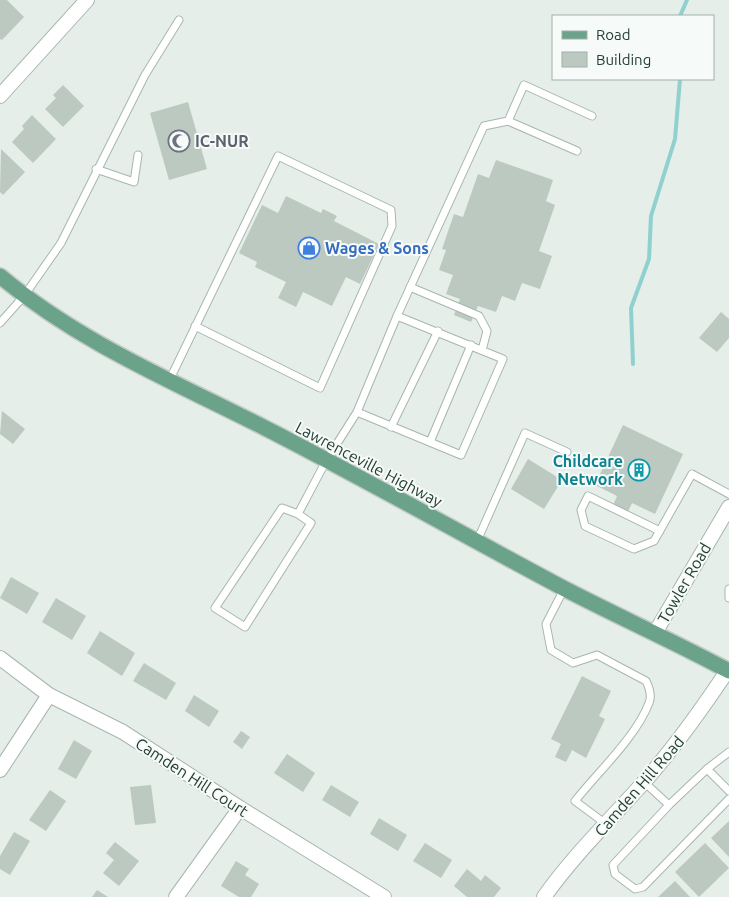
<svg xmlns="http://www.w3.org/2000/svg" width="729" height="897" font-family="Ubuntu,sans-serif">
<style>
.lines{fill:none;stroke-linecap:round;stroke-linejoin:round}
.stream{stroke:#90d1cf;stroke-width:4}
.building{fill:#bbc9c1}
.lane-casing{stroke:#a8b6af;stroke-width:9}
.street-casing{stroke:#a8b6af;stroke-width:16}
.primary-casing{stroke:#c2cac6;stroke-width:18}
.lane{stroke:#fff;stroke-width:7}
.street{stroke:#fff;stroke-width:14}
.primary{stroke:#6ba28a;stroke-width:15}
.labels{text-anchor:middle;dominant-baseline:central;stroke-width:4;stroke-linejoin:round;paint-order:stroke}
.worship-label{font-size:16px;font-weight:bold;fill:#5b616d;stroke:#f6faf8;text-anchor:start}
.shop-label{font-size:16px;font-weight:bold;fill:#366cbe;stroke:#f6faf8;text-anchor:start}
.culture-label{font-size:16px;font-weight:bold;fill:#0d838f;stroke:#f6faf8;text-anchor:end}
.street-label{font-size:16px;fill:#254033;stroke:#f6faf8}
</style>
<rect width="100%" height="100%" fill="#e5eee9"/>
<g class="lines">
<g class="stream">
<polyline points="680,16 687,0"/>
<polyline points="633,364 631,308 649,259 651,216 675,139 680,79"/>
</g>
</g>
<g class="building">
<polygon points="0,0 7,0 24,17 2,40 0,39"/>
<polygon points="63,85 84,106 63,127 45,109 56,98 53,95"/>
<polygon points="188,102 207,169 169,180 150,113"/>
<polygon points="32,115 56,139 33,163 12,142 24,129 22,126"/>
<polygon points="1,149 25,172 3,195 0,192"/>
<polygon points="496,160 553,180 546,201 555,205 539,251 552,256 540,289 522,283 515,301 502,296 496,312 478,306 471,322 454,315 460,299 446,294 453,275 439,270 446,250 442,249 454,214 463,217 478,174 489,178"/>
<polygon points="286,196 321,213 323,209 337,216 334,221 379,244 360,284 346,277 332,306 303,292 296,307 278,298 286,282 255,267 257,262 239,253 262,205 278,213"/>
<polygon points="721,312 729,319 729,338 717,352 699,338"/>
<polygon points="2,411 25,429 13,444 0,434"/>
<polygon points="623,425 683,454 655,514 632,503 627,514 612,508 617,496 595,485"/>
<polygon points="528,459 562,480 544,509 511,489"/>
<polygon points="11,577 39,593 27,614 0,598"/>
<polygon points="56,598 86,616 72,640 42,622"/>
<polygon points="100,631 135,653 122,676 87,653"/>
<polygon points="144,663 176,683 166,700 133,681"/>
<polygon points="582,676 611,691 599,716 605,719 586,758 572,750 566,762 555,757 561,744 551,739"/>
<polygon points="194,695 219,711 209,727 185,711"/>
<polygon points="241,731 250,737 242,749 233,742"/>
<polygon points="74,740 92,751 76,779 58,769"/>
<polygon points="287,754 315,773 303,792 274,773"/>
<polygon points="151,785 156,823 135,825 130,787"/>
<polygon points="331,785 359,802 350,817 322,800"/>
<polygon points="50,790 66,801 46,831 29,820"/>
<polygon points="379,818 407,835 398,851 370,834"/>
<polygon points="729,821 729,857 711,838"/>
<polygon points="14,832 30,841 10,875 0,869 0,856"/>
<polygon points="115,842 139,861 119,886 103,873 114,860 106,853"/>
<polygon points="425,843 452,860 441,878 413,861"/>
<polygon points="705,843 729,868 699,897 675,872"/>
<polygon points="236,861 249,869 245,875 259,884 251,897 239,897 221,886"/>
<polygon points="467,869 481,881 485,875 501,888 494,897 467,897 454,886"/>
<polygon points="675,881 690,897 658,897"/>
<polygon points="97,890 108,897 92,897"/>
</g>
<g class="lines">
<g class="lane-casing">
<g id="lane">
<polyline points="508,121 577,151"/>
<polyline points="96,169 134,182 138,155"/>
<polyline points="410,287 479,316 487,331 482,350"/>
<polyline points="397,316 484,126 508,121 524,85 592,116"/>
<polyline points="0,323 24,296 61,243 145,75 179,20"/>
<polyline points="169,381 278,156 391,210 392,226 320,388 195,326"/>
<polyline points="391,427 438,331"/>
<polyline points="430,442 471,345"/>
<polyline points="298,514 282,508 215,608 245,627 311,523 298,514 326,461 357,412 461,455 503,359 397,316 357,412"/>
<polyline points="660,531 588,496 581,510 585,526 634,549 654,541 692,474 729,494"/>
<polyline points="477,541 525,433 567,452"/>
<path d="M564 589 546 624 551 650 573 663 597 655 646 681C649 687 652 696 649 703 636 737 598 772 575 801L606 824"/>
<polyline points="729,589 729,598"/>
<polyline points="707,769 729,752"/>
<polyline points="644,782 669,805"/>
<polyline points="729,791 707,769 669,805 613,865 615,874 635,889 643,887 729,799"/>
</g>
</g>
<g class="street-casing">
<g id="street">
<polyline points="0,96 87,0"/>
<polyline points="655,633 729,507"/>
<polyline points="0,658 49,695 123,732 240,808 384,897"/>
<polyline points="0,770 49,695"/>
<polyline points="176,897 240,808"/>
<path d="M544 897C573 856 610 820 644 782 675 747 702 709 728 670"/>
</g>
</g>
<g class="primary-casing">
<path id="primary" d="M0 276C80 343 175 382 267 429 367 480 465 536 565 589 619 617 675 642 729 671"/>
</g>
<use href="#lane" class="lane"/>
<use href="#street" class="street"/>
<use href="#primary" class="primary"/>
</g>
<defs>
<g id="mosque-ring" transform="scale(1.125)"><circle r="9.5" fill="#f6faf8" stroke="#6b7280" stroke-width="1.5"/><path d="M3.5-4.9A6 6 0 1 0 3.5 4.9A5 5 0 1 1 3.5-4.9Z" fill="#6b7280"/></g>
<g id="shop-ring" transform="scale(1.125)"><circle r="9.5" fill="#f6faf8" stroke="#3f7fe0" stroke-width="1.5"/><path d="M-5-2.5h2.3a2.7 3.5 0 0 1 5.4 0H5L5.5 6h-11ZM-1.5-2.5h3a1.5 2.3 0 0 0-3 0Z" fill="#3f7fe0"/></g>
<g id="building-ring" transform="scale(1.125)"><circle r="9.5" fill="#f6faf8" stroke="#0f9aa8" stroke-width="1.5"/><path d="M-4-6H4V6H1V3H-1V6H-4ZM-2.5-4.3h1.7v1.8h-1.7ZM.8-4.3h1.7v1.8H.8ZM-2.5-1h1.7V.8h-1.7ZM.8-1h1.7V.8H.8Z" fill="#0f9aa8"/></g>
</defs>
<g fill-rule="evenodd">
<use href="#mosque-ring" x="179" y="141"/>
<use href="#shop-ring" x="309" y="248"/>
<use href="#building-ring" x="639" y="470"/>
</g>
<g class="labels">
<g class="worship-label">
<text x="195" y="141">IC-NUR</text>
</g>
<g class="shop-label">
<text x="325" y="248">Wages &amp; Sons</text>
</g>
<g class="culture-label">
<text x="623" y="461">Childcare<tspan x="623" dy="18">Network</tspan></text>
</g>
<g class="street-label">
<text transform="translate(369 464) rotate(28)">Lawrenceville Highway</text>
<text transform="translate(684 583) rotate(-60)">Towler Road</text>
<text transform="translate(192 777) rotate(33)">Camden Hill Court</text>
<text transform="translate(639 786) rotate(-49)">Camden Hill Road</text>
</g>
</g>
<rect x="552" y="15" width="162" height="65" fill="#f6faf8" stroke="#a2b0a9"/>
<rect x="562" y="31" width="25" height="8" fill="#6ba28a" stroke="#a2b0a9"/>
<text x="596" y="40" font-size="15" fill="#254033">Road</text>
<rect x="562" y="52" width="25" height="15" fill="#bbc9c1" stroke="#a2b0a9"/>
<text x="596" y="65" font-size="15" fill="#254033">Building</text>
</svg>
